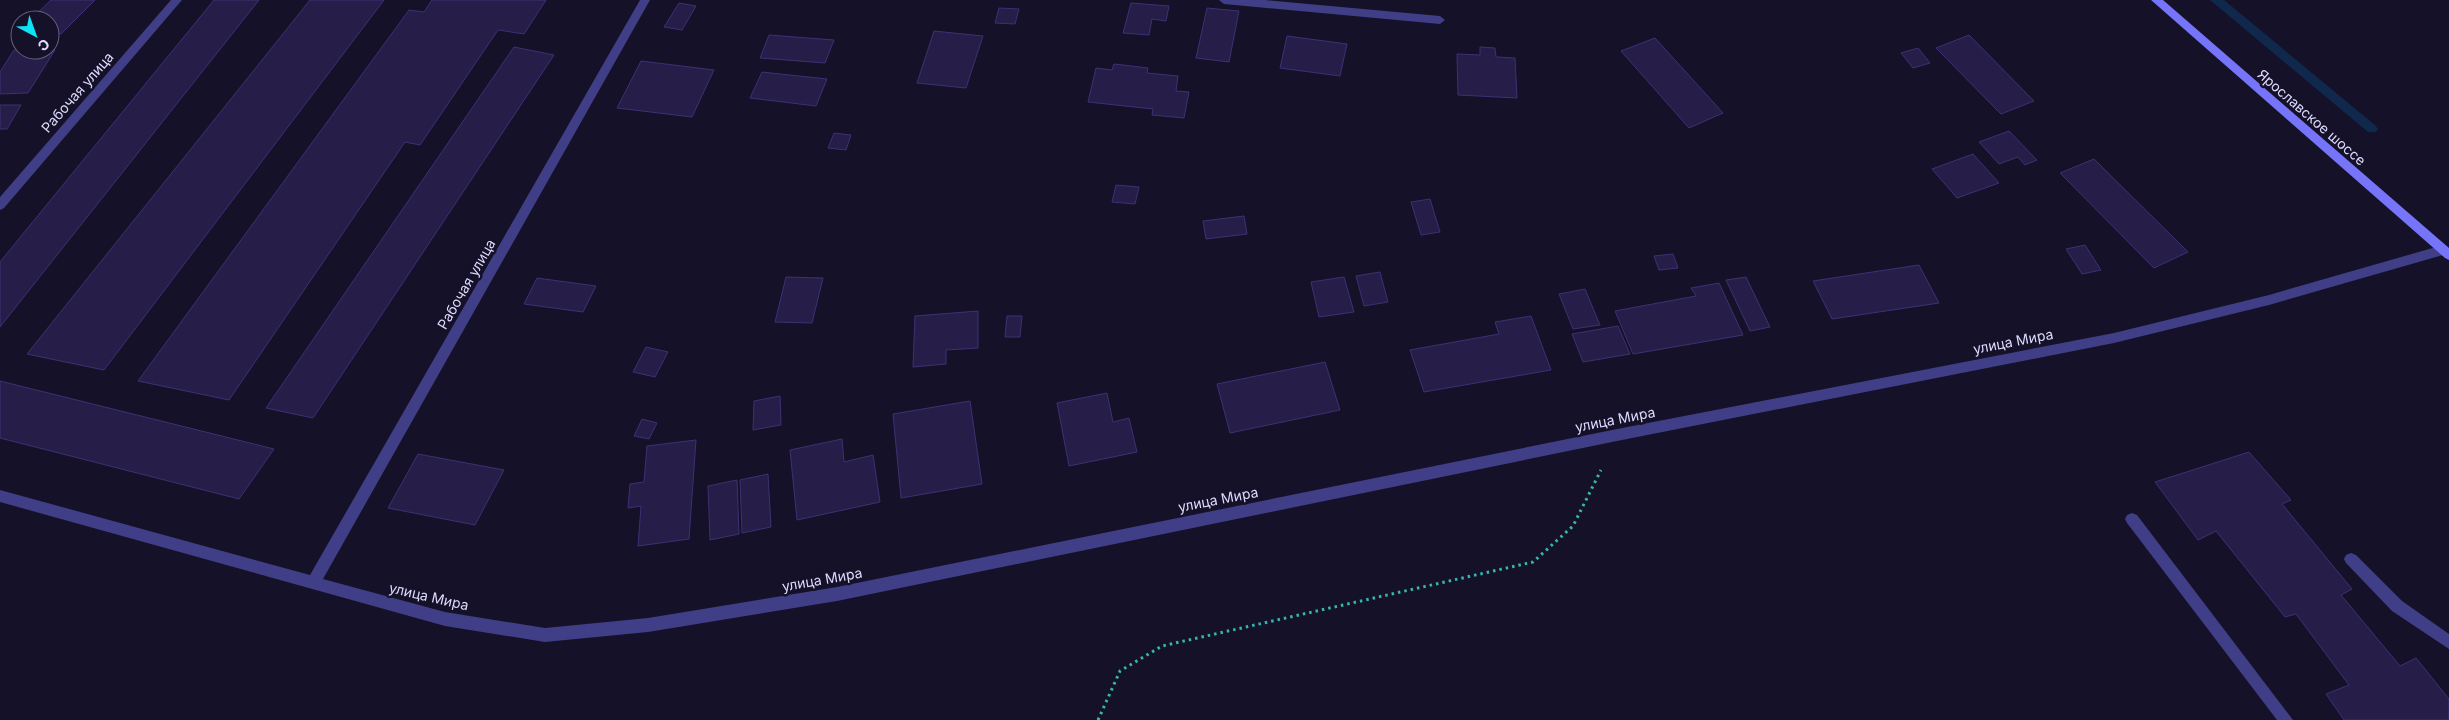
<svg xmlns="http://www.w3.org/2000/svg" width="2449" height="720" font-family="Inter,sans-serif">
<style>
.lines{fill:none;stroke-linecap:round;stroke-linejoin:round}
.stream{fill:#11284d;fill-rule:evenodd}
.building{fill:#261e49;stroke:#3d3174}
.path{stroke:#35b7ad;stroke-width:3;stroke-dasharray:2.5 4;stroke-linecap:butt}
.service{fill:#403e86;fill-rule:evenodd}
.minor{fill:#403e86;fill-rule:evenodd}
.tertiary{fill:#403e86;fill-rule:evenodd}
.secondary{fill:#7675fa;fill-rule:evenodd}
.labels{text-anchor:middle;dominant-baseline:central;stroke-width:5;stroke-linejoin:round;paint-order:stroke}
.street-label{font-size:14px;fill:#dddafe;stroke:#151128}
</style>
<rect width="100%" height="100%" fill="#151128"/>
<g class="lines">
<polygon class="stream" points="2210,0 2224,0 2376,126 2378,129 2376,132 2368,132"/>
</g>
<g class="building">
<polygon points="51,0 95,0 61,34 50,31 50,20 30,20"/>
<polygon points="214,0 259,0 0,327 0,262"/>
<polygon points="310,0 384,0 104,370 27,354"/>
<polygon points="432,0 546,0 524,34 498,30 420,145 405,142 229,400 138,381 409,10 424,12"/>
<polygon points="679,3 696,6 682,30 664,27"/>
<polygon points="1131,3 1169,6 1166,21 1152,19 1149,35 1123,33"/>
<polygon points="999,8 1019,9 1015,24 995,23"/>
<polygon points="1207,8 1239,11 1229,62 1196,58"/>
<polygon points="934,31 983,36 966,88 917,83"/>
<polygon points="769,35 834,40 825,63 760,58"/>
<polygon points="1969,35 2034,101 2001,114 1936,48"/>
<polygon points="1287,36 1347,44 1340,76 1280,68"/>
<polygon points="1655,38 1723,113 1689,128 1621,51"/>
<polygon points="514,47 554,55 313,418 266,408"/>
<polygon points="1480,47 1495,48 1496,57 1515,58 1517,98 1458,95 1457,54 1480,55"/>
<polygon points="1918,48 1930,63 1913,68 1901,53"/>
<polygon points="14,50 55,50 28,93 0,94 0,72"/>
<polygon points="641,61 714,70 692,117 617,108"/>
<polygon points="1114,64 1148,68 1147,73 1178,76 1176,91 1189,92 1184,118 1152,115 1153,109 1088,102 1096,68 1112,70"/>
<polygon points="762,72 827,79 816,106 750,98"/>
<polygon points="0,105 21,105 7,129 0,129"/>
<polygon points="2009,131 2037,160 2025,165 2018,157 1999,164 1979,142"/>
<polygon points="834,133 851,135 846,150 828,148"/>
<polygon points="1973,154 1999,183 1957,198 1932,169"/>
<polygon points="2094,159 2188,252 2154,268 2060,173"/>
<polygon points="1116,185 1139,187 1135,204 1112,202"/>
<polygon points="1430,199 1440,232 1421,235 1411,202"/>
<polygon points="1244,216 1247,234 1206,239 1203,221"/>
<polygon points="2085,245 2101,270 2082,274 2066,249"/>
<polygon points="1673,254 1678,268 1659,270 1654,256"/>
<polygon points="1919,265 1939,303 1832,319 1813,281"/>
<polygon points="1380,272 1388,302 1364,306 1356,276"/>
<polygon points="786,277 823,278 812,323 775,322"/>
<polygon points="1344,277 1354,312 1319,317 1311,282"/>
<polygon points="1746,277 1770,327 1750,331 1726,280"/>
<polygon points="537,278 596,286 583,312 524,304"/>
<polygon points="1719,283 1743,335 1633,354 1615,311 1696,296 1691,288"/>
<polygon points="1585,289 1600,325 1573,329 1559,294"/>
<polygon points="978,311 978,348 946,350 946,364 913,367 915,316"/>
<polygon points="1007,316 1022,316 1020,337 1005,337"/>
<polygon points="1531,316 1551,370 1424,392 1410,350 1499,334 1495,322"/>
<polygon points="1618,326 1630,354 1583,362 1572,334"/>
<polygon points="646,347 668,352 655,377 633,372"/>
<polygon points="1325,362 1340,410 1230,433 1217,384"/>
<polygon points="0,381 274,449 239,499 0,438"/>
<polygon points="1107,393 1113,422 1129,418 1137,452 1069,466 1057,403"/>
<polygon points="780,396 781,425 753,430 754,401"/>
<polygon points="970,401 982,484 901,498 893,414"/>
<polygon points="642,419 657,423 649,439 634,436"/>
<polygon points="842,439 844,462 873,455 880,502 797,520 790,450"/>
<polygon points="696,440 689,539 638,546 641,506 628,508 630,484 644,482 647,446"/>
<polygon points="2249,452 2291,500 2282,504 2352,589 2341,595 2400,666 2416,658 2449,699 2449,720 2344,720 2326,694 2349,685 2296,614 2285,617 2216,531 2198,540 2155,482"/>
<polygon points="418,454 504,470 475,525 388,508"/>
<polygon points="768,474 771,527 742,533 740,480"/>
<polygon points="737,480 739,534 710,540 708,486"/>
</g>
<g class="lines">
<polyline class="path" points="1098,720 1120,671 1162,646 1533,562 1573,526 1601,470"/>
<g class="service">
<polygon points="1219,0 1265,0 1440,16 1445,20 1440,24 1224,4"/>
<polygon points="2132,513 2137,515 2293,720 2277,720 2127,523 2125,519 2127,515"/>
<polygon points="2351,553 2356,555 2402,601 2449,634 2449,649 2392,611 2346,563 2344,559 2346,555"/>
</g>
<polygon class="minor" points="640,0 650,0 323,579 445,612 545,628 648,618 837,587 1617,429 2114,333 2269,295 2443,245 2449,250 2443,255 2269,305 2114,343 1617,441 837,601 648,632 545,642 445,626 0,502 0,490 310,575"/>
<polygon class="tertiary" points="171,0 182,0 4,208 0,210 0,197"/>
<polygon class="secondary" points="2151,0 2163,0 2449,248 2449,260 2445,258"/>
</g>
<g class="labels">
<g class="street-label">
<text transform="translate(77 92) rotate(-49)">Рабочая улица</text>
<text transform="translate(2312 117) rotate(41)">Ярославское шоссе</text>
<text transform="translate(466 284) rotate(-60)">Рабочая улица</text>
<text transform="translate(2013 341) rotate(-11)">улица Мира</text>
<text transform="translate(1615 419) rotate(-11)">улица Мира</text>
<text transform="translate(1218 499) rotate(-11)">улица Мира</text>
<text transform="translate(822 579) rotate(-10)">улица Мира</text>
<text transform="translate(429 596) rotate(13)">улица Мира</text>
</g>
</g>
<g transform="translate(35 35) rotate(139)"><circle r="24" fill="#151128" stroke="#65617e"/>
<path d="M0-4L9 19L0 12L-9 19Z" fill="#0de3f6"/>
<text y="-8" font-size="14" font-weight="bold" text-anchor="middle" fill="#dddafe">С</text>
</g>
</svg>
